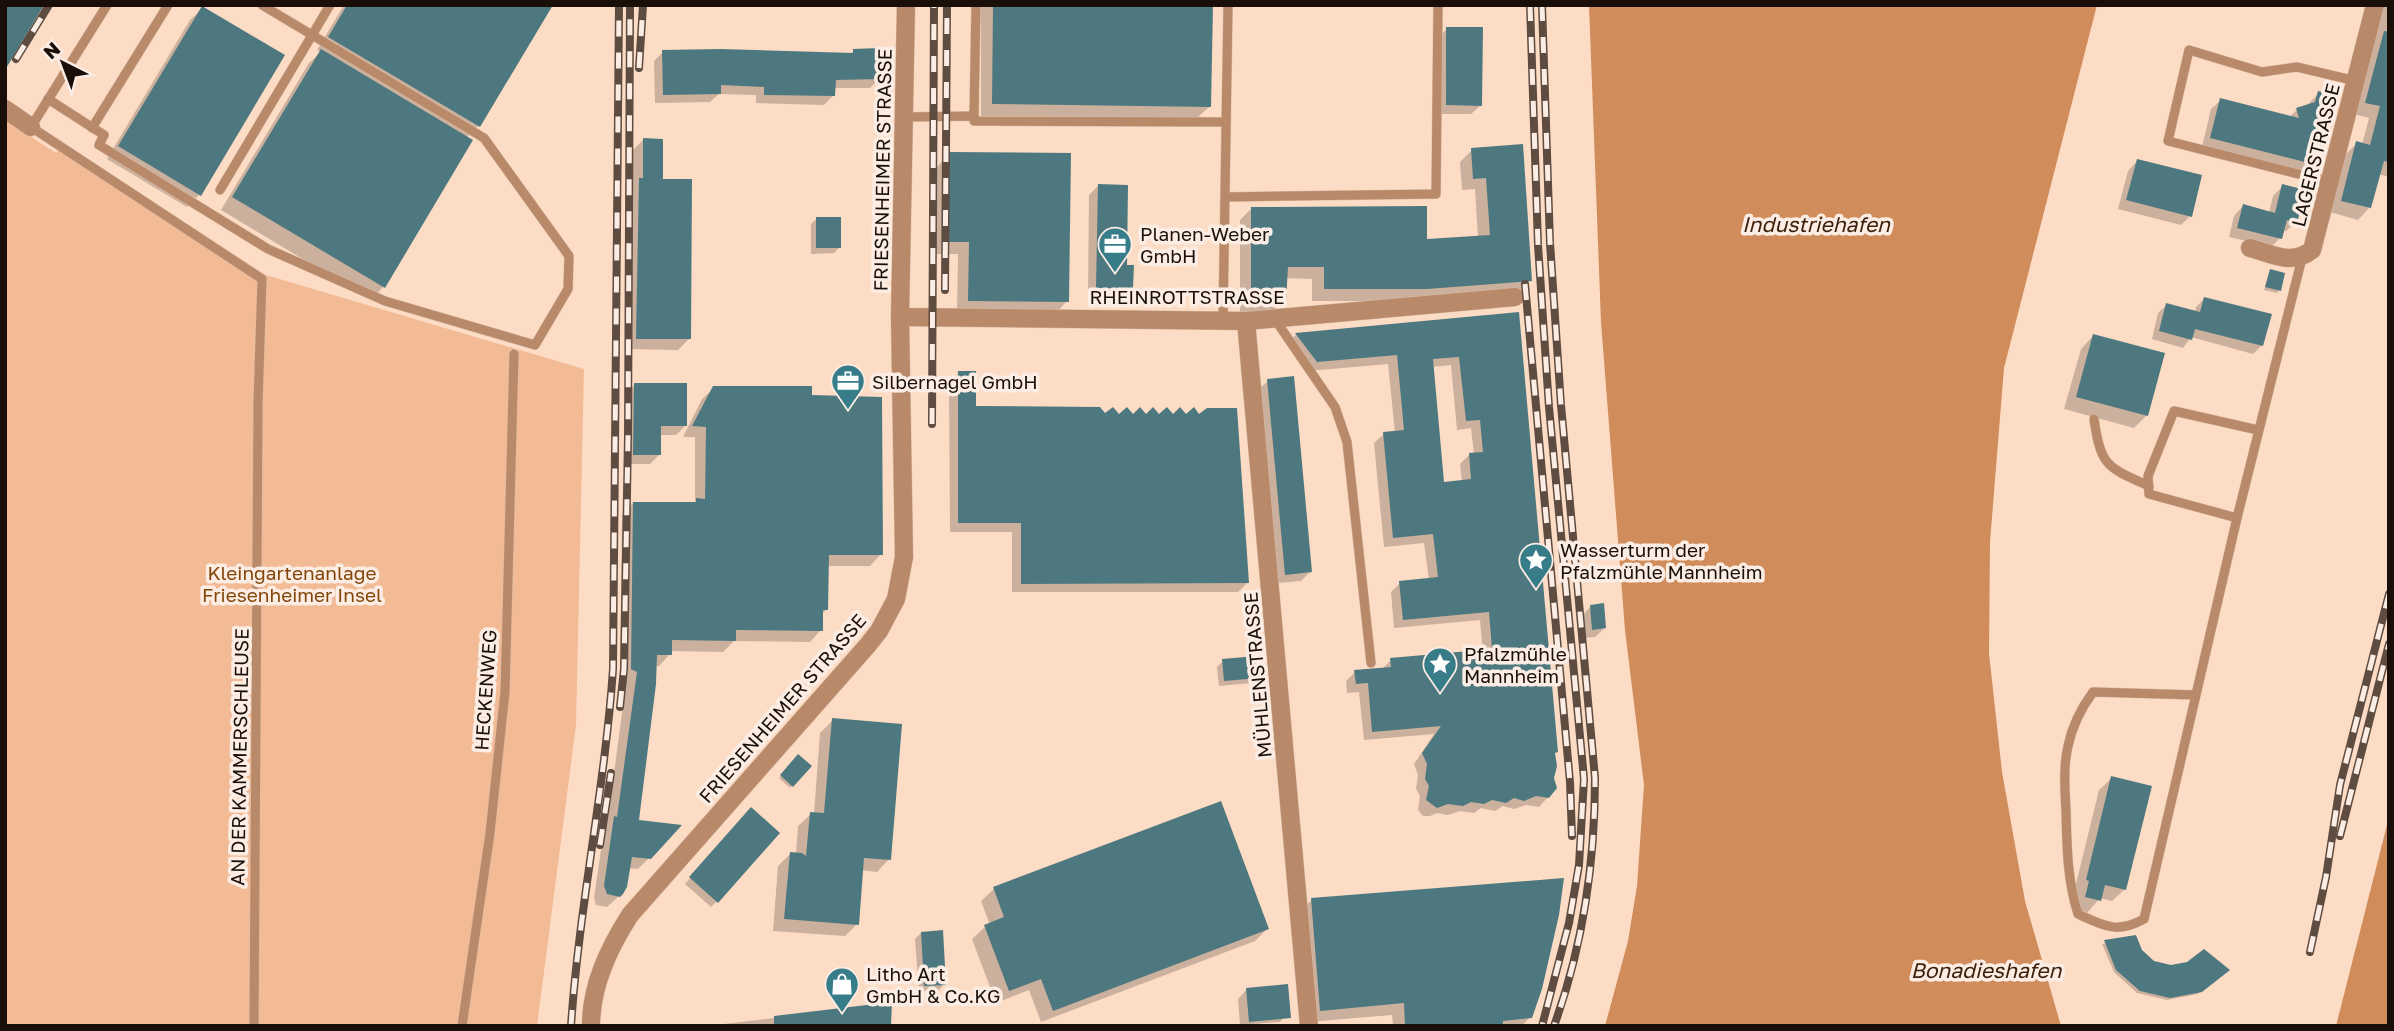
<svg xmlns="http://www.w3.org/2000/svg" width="2394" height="1031" font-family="'Golos Text',sans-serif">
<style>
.green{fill:#f3bb95}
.water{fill:#d08c5b}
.shadow{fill:#0003;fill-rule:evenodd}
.building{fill:#4e787f;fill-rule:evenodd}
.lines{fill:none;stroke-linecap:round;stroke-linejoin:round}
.service-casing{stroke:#d9bba7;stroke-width:10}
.minor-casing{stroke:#d9bba7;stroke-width:19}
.tertiary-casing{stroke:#d9bba7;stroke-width:19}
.service{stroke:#b98a69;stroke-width:9}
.minor{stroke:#b98a69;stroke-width:18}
.tertiary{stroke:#b98a69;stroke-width:18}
.rail-casing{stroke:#5e4c40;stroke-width:8}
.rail{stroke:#fbede4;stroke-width:5;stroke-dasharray:16;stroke-linecap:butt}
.labels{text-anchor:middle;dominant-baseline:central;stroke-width:7;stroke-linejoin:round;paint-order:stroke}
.street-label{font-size:19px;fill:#1a0f08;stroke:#fbede4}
.poi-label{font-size:19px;fill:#1a0f08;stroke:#fbede4;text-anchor:start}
.park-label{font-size:19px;fill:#834408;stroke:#fbede4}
.water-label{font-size:21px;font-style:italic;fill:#3e220d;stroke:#fbede4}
</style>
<rect width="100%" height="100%" fill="#fddcc5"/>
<polygon class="green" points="5,120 56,153 61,147 106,172 266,275 584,369 576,725 537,1026 5,1026"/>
<g class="water">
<polygon points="1589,5 2097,5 2004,368 1990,542 1989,653 2002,772 2025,901 2061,1026 1605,1026 1628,941 1637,886 1644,785 1625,630 1601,322"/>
<polygon points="2389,817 2389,1026 2336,1026"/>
</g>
<g class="shadow">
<polygon points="344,5 551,5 478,126 466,138 471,141 383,287 371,300 221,210 309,63 321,52 317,50"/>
<polygon points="981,5 1211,5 1210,106 1197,118 981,116"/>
<polygon points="2383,5 2389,5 2389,177 2378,174 2370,207 2358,220 2330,212 2345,155 2357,143 2362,145 2369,118 2354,114"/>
<polygon points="203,8 199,195 187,207 107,159 190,20"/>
<polygon points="1447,29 1481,105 1471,114 1437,114 1438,38"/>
<polygon points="854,51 879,79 870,88 834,88 833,96 824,105 756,103 756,95 719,94 710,102 655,103 654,61 663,52 850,54"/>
<polygon points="2319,93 2316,164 2306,174 2202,147 2211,109 2221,100 2289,117 2297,110 2308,106 2310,102"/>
<polygon points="643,140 662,180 689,339 678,350 626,349 629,191 633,187 632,151"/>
<polygon points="1522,146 1530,281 1518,293 1414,301 1312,301 1312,279 1285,278 1284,300 1272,312 1240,312 1240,220 1252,208 1425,241 1478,238 1475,189 1462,190 1460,162 1472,150"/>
<polygon points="949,154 1067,301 1055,314 957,313 958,254 936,254 937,167"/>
<polygon points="2137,161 2190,216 2181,225 2118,209 2128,171"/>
<polygon points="1098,186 1131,287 1122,297 1088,296 1089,195"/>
<polygon points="2283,186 2296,222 2286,231 2282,230 2280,238 2271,247 2229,237 2234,216 2243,206 2269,213 2273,196"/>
<polygon points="817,218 840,247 834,253 811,254 811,224"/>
<polygon points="2270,271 2279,290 2277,293 2264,290"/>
<polygon points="2204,299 2262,345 2253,354 2191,337 2183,348 2152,339 2158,313 2167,305 2195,312 2196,307"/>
<path d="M1517 314 1554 753 1548 797 1539 807 1526 805 1514 809 1503 806 1495 811 1481 808 1474 813 1460 811 1448 815 1437 813 1430 816H1423L1418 810 1420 796 1416 789 1418 775 1414 764 1434 734 1364 740 1359 692 1347 693 1346 681 1355 672 1381 670 1391 660 1483 652 1480 620 1394 628 1391 592 1400 583 1429 580 1424 543 1384 547 1374 443 1384 434 1395 433 1388 364 1308 371 1287 343 1296 335ZM1451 365 1457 430 1471 428 1474 454 1469 455 1460 464 1462 482 1442 484 1432 367Z"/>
<polygon points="2093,336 2147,415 2134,428 2064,409 2081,349"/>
<polygon points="959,373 975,407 1248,582 1238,592 1012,592 1012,532 950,532 949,382"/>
<polygon points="1268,381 1310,572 1301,581 1277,583 1258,390"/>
<polygon points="635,385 685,426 676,435 659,435 659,455 650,464 625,464 626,394"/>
<polygon points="714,388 810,397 881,554 870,566 827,566 827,609 821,615 821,630 810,642 734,641 723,652 670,651 670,654 659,666 655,666 637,821 649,858 638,869 628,868 622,893 607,907 596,905 594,898 604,829 607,826 626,683 620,680 622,515 633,503 693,504 695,502 695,437 683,437 702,399"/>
<polygon points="1591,606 1605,628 1595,637 1583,638 1582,616"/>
<polygon points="1223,661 1257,677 1252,683 1219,686 1217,667"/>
<polygon points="833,720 889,859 877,872 861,870 857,924 845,936 773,931 778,866 791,853 796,854 798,826 811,814 814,814 820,733"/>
<polygon points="798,757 809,766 790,788 779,778"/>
<polygon points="2112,778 2125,889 2112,901 2100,898 2087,913 2074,909 2078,893 2074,892 2099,790"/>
<polygon points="745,815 717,901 711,907 685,884"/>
<polygon points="994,889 1267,929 1255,941 1041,1022 1029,990 996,1003 972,939 985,927 990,925 981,901"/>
<polygon points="1312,900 1530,1017 1522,1026 1393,1026 1392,1015 1308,1022 1299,912"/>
<polygon points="921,933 944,984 939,990 919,991 915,939"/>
<polygon points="2135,937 2141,951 2154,963 2171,967 2227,970 2198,994 2167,1000 2137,993 2114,972 2102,944"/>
<polygon points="1247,989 1289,1012 1280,1022 1240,1025 1238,999"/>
<polygon points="890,1004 889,1026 707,1026"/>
</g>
<g class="building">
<polygon points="5,5 44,5 5,70"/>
<polygon points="347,5 553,5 480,127 328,37"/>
<polygon points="993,5 1213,5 1211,107 992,104"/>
<polygon points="202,6 285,55 201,196 118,146"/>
<polygon points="1446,27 1483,27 1482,106 1446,105"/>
<polygon points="2384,31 2389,32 2389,162 2384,161 2371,208 2341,201 2356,141 2370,145 2380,106 2365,103"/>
<polygon points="880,48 880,79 836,80 835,96 764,95 764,87 721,85 721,94 663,95 662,50 720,49 853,53 853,49"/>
<polygon points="321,49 473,140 385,288 232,197"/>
<polygon points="2318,91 2335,95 2317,165 2210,138 2220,98 2299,118 2296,108 2315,102"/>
<polygon points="643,138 663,139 663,179 692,179 691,339 636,339 639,178 643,178"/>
<polygon points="1523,144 1532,281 1427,289 1324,289 1324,267 1288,267 1286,301 1251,301 1251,207 1427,206 1427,239 1490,235 1486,178 1473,179 1471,148"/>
<polygon points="949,152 1071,153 1069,302 968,301 969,242 947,242"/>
<polygon points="2137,159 2202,175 2192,217 2126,200"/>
<polygon points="1098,184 1128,185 1127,265 1134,265 1133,288 1096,288"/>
<polygon points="2282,184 2306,190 2297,223 2287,220 2282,239 2237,228 2243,204 2275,213"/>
<rect x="816" y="217" width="25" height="31"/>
<polygon points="2270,269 2285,273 2281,291 2265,287"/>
<polygon points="2204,297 2272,314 2263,346 2195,329 2192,340 2159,331 2166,303 2200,312"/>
<path d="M1519 312 1558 752 1555 753 1557 766 1554 778 1557 788 1549 798 1536 796 1524 801 1514 798 1506 803 1492 800 1484 804 1471 802 1463 806 1448 804 1437 808 1426 800 1429 786 1425 779 1427 764 1422 753 1441 726 1372 732 1368 683 1356 684 1354 670 1391 667 1390 658 1492 649 1489 612 1403 620 1399 581 1438 577 1433 534 1393 538 1383 432 1404 430 1397 355 1317 362 1295 333ZM1459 357 1466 421 1480 420 1483 452 1469 453 1471 479 1444 482 1433 359Z"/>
<polygon points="2093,334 2165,353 2148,416 2076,397"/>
<polygon points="958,371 976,371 976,406 1100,407 1105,413 1113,407 1119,414 1127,407 1133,414 1140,407 1146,414 1153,407 1159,414 1167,407 1173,414 1180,407 1186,414 1194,407 1199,414 1207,408 1237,408 1249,583 1021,584 1021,523 958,523"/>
<polygon points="1294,376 1312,572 1285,575 1267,379"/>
<polygon points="634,383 687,383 687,426 661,426 661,455 633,455"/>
<polygon points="713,386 812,386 812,395 882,397 883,555 829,555 828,610 823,610 823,631 736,630 736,641 672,640 672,655 657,655 656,684 639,820 682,825 651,859 632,857 627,887 623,894 620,897 607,894 604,886 614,816 617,817 637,672 631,669 633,502 696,502 696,498 705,499 706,427 692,426"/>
<polygon points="1604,603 1606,628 1592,630 1590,605"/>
<polygon points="1257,656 1259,678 1224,681 1222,659"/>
<polygon points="832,718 902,724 891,860 864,858 859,925 784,919 790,852 802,853 806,856 810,812 824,813"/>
<polygon points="798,754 812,766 793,787 780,775"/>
<polygon points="2111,776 2152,786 2126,890 2105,885 2101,901 2085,897 2089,881 2086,880"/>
<polygon points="1221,801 1269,929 1053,1011 1041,979 1009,991 984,925 1004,917 993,887"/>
<polygon points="751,807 780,833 718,903 689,877"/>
<polygon points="1564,878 1559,915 1542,989 1532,1018 1503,1021 1503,1026 1405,1026 1404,1003 1320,1011 1311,898"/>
<polygon points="943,930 946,985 924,986 921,932"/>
<polygon points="2136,935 2142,950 2154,961 2171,965 2187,962 2204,949 2230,970 2202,992 2170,998 2140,991 2116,970 2104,940"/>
<polygon points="1288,984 1291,1018 1249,1022 1246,988"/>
<polygon points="892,1002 891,1026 774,1026 774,1016"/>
</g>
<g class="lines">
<g class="service-casing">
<g id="service">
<polyline points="107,5 31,127 262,279 258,403 254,1026"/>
<polyline points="48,99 104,135 99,145 268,249 385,301 535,345 568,289 569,256 484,138 262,5"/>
<polyline points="974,116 976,5"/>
<polyline points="905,117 974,116 974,121 1226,122"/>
<polyline points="92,128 168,5"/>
<polyline points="2330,182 2168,141 2189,50 2262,72 2297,67 2356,81"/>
<polyline points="220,190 330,5"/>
<polyline points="1226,197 1436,194 1438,5"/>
<polyline points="1274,318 1335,407 1347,442 1371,663"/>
<polyline points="1223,320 1228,5"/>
<path d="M2094 419C2101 467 2107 467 2149 486"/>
<polyline points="2237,518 2149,494 2148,476 2174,411 2258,430"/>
<path d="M2196 695 2093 692C2082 707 2072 727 2068 746 2063 767 2065 790 2066 811 2067 846 2067 880 2078 914 2104 926 2117 934 2144 919L2237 518 2302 258"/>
<polyline points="462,1026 490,833 505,692 514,354"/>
</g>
</g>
<g class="minor-casing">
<g id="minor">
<polyline points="5,109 31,127"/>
<path d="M2250 248C2273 254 2291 266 2312 250L2375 5"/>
<polyline points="900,317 1246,321 1515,297"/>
<polyline points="1246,321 1309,1026"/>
</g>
</g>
<g class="tertiary-casing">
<path id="tertiary" d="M591 1026C591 985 609 948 630 915L867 646 879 631 896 599 904 557 900 317 906 5"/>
</g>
<use href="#service" class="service"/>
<use href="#minor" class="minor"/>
<use href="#tertiary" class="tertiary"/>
<g class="rail-casing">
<g id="rail">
<polyline points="1530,5 1538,245 1549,407 1584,779 1579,865 1569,923 1542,1026"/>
<path d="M1542 5 1550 243 1561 405 1595 778C1595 863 1583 946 1554 1026"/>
<polyline points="16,59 49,5"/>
<polyline points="639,68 643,5"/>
<polyline points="1525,284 1570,782 1572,836"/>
<polyline points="945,290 947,5"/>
<polyline points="932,424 934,5"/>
<polyline points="620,707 624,669 628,437 630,5"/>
<polyline points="2340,836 2389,644"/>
<polyline points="600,845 611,773"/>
<polyline points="2310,952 2326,877 2340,785 2389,594"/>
<path d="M571 1026C579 906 605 788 613 669L619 5"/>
</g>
</g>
<use href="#rail" class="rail"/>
</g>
<defs>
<g id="office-pin" transform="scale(1.75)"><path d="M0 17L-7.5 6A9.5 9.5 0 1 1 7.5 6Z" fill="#377d89" stroke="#fbede4"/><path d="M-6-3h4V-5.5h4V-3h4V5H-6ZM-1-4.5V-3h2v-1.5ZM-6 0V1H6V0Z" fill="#fff"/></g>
<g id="sight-pin" transform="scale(1.75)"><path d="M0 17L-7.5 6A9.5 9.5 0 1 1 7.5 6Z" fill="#377d89" stroke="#fbede4"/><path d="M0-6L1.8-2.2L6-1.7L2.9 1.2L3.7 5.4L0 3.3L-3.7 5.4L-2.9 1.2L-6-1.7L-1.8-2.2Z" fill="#fff"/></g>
<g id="shop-pin" transform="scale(1.75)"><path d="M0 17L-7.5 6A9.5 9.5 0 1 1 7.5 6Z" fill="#377d89" stroke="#fbede4"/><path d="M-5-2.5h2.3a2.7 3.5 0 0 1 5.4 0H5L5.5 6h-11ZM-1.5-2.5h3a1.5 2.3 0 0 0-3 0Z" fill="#fff"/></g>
</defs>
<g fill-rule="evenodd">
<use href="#office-pin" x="1115" y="244"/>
<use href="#office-pin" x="848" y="381"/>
<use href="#sight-pin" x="1536" y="560"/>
<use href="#sight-pin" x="1440" y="664"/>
<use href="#shop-pin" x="842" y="984"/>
</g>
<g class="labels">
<g class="street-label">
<text transform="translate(2315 155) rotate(-76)">LAGERSTRASSE</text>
<text transform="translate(882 170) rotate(-89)">FRIESENHEIMER STRASSE</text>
<text x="1187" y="296">RHEINROTTSTRASSE</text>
<text transform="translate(1257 675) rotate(-95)">MÜHLENSTRASSE</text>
<text transform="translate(485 690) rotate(-86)">HECKENWEG</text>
<text transform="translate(782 708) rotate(-49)">FRIESENHEIMER STRASSE</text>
<text transform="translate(239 757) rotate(-89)">AN DER KAMMERSCHLEUSE</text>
</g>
<g class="poi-label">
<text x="1140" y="233">Planen-Weber<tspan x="1140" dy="22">GmbH</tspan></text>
<text x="872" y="381">Silbernagel GmbH</text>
<text x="1560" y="549">Wasserturm der<tspan x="1560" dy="22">Pfalzmühle Mannheim</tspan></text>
<text x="1464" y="653">Pfalzmühle<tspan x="1464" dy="22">Mannheim</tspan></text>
<text x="866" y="973">Litho Art<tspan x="866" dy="22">GmbH &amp; Co.KG</tspan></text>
</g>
<g class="park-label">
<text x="292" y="572">Kleingartenanlage<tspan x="292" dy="22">Friesenheimer Insel</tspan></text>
</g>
<g class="water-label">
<text x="1816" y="224">Industriehafen</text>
<text x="1986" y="970">Bonadieshafen</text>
</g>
</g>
<rect width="2394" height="1031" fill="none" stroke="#1a0f08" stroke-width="14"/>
<g transform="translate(63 63) rotate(318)" stroke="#fbede4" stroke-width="5" paint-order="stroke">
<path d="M0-5L12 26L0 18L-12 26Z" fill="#1a0f08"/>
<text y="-10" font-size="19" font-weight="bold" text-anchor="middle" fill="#1a0f08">N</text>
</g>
</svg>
